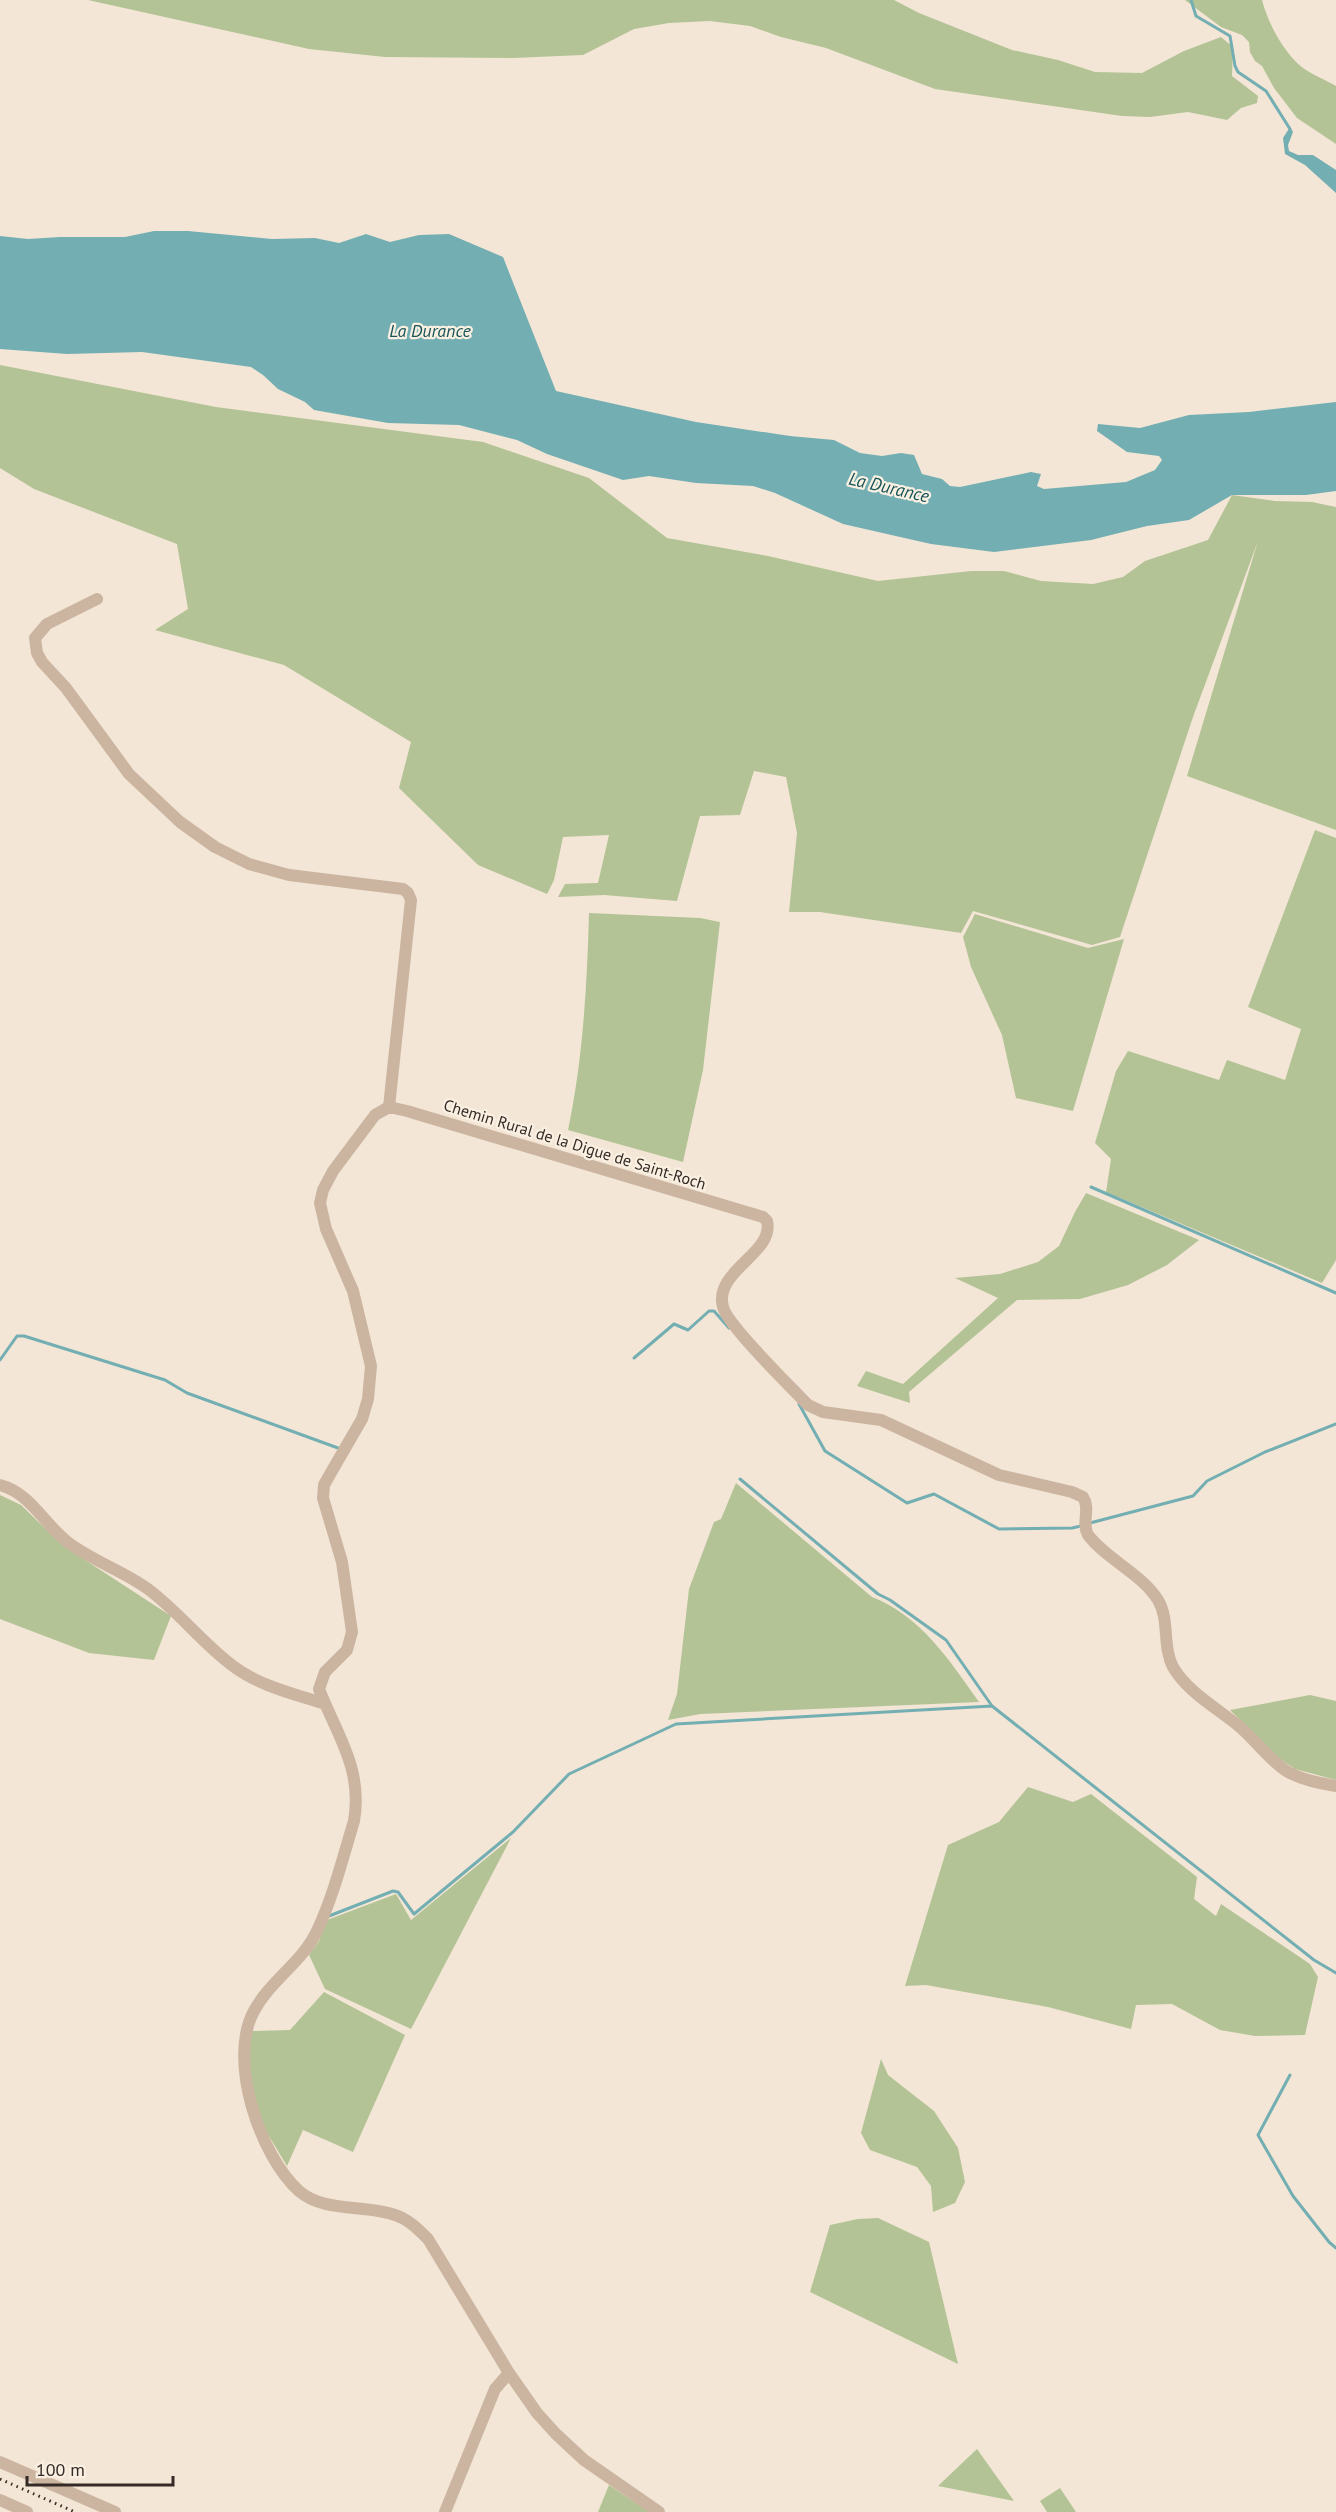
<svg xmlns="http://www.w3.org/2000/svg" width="1336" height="2512" font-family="'PT Sans',sans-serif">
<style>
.green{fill:#b3c395}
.water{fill:#73aeb2}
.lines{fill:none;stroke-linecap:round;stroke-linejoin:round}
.stream{stroke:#73aeb2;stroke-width:3}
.street{stroke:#cbb5a1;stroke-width:12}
.rail{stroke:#352a25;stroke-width:3;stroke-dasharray:1.5 4.5;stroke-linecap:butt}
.labels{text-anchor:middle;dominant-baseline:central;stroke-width:4.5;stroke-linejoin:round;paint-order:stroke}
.street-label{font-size:16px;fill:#352a25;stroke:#faf0e2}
.water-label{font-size:18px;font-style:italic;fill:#175459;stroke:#faf0e2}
</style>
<rect width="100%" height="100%" fill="#f3e6d6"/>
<g class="green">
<polygon points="88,0 894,0 919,13 1012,50 1058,60 1095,72 1142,73 1184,51 1221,37 1233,47 1232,76 1258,96 1257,103 1241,108 1227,120 1188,112 1150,117 1122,116 935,89 826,48 781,37 750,26 710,21 669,23 634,29 583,55 513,58 385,57 309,49"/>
<path d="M1185 0H1262C1268 23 1283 52 1303 68 1313 75 1326 80 1336 86V144L1297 118 1274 88 1262 66 1255 61 1250 52 1249 42 1242 35 1221 27Z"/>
<polygon points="0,365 216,407 483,442 589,478 667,538 768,556 878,581 971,571 1004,571 1041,581 1093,584 1123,577 1145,561 1208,540 1232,495 1275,501 1312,502 1336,507 1336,830 1187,776 1258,541 1193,717 1120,937 1092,945 973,911 961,933 820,912 789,912 797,833 786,777 754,771 740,815 700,816 677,901 604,895 558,897 565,884 598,883 609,835 563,837 554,880 547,894 478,865 399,788 411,742 284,665 155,630 188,609 177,544 34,489 0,468"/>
<polygon points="1315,830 1336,838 1336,1260 1322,1283 1106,1192 1111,1159 1095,1143 1116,1071 1128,1051 1219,1080 1227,1060 1285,1080 1301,1029 1248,1007"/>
<path d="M589 913 700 918 720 922 703 1070 683 1162 568 1130C583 1059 587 986 589 913Z"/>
<polygon points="975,914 1088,948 1124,939 1073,1111 1016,1098 1002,1035 971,967 963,937"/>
<polygon points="1086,1193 1199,1240 1167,1265 1128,1285 1080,1299 1017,1300 909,1392 910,1403 857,1386 866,1371 903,1384 998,1298 955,1278 1000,1274 1038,1262 1059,1246 1075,1212"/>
<path d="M736 1483 872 1597C921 1616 950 1661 979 1702L700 1714 668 1720 677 1694 689 1589 714 1522 721 1519Z"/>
<polygon points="0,1495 21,1505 62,1545 171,1616 154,1660 89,1653 0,1619"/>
<polygon points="1310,1695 1336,1701 1336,1780 1295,1769 1280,1759 1230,1710"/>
<polygon points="1028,1787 1073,1802 1091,1794 1197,1877 1194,1899 1216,1916 1221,1904 1310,1964 1318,1977 1305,2035 1255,2036 1220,2030 1172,2004 1136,2005 1131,2029 1048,2007 926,1985 905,1986 948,1845 999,1822"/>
<polygon points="511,1838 411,2029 325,1989 309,1955 319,1941 327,1920 396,1894 411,1920"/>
<polygon points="324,1992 405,2035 353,2152 303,2130 287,2166 258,2118 248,2066 251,2031 290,2030"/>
<polygon points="881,2059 888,2075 934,2111 958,2148 965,2182 955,2203 933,2212 931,2186 917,2167 870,2150 861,2133"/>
<polygon points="878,2218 929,2242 958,2364 810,2292 830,2225 858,2219"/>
<polygon points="977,2449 1014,2501 938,2486"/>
<polygon points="609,2485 649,2512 598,2512"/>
<polygon points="1060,2488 1076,2512 1047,2512 1040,2501"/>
</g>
<g class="water">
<polygon points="1290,127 1293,132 1288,145 1289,151 1298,155 1313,155 1336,170 1336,193 1305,165 1285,154 1283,138"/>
<polygon points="154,231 188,231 272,239 315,238 339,243 366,234 390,242 419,235 449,234 503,257 556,391 696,422 790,436 834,440 860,453 882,456 901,453 914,455 922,474 942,479 950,486 960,487 1031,472 1041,474 1037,486 1044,489 1126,482 1155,470 1162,460 1159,456 1127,452 1097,431 1098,424 1140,428 1189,415 1249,412 1336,402 1336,491 1306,495 1232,495 1189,520 1147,526 1091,540 994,552 931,544 843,524 775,493 753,486 696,483 649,476 623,480 547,454 517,440 459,425 388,423 314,410 305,402 278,389 263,375 251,367 142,352 67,354 0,349 0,236 28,239 60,237 125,237"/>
</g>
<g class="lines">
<g class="stream">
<polyline points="1191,0 1196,16 1230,36 1235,66 1238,72 1266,91 1290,129"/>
<polyline points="1091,1187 1336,1293"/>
<polyline points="634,1358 674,1324 688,1330 709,1311 714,1311 729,1328"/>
<polyline points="0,1360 17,1336 24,1336 165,1380 187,1393 338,1448"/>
<polyline points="799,1404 825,1451 907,1503 934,1494 999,1529 1072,1528 1081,1526"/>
<polyline points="740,1479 878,1594 890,1600 946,1640 992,1706"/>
<polyline points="1090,1523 1193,1496 1207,1481 1265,1452 1336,1424"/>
<polyline points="329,1916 393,1891 398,1892 414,1914 513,1832 569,1774 676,1724 992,1706 1314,1960 1336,1973"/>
<polyline points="1290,2075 1258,2135 1293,2196 1329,2242 1336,2248"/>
</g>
<g class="street">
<polyline points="97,599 47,624 35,638 37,653 42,662 66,688 129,774 180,822 215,847 249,864 289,875 403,889 408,893 411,900 389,1107"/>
<path d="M0 1485C31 1493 44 1525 69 1543 93 1561 123 1571 148 1589 179 1612 202 1643 233 1666 259 1686 295 1694 325 1704"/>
<polyline points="0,2462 115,2512"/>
<polyline points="0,2500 27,2512"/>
<polyline points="445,2512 495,2389 509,2373"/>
<path d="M659 2512 584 2460 556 2434 537 2413 509 2373 428 2239C418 2229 408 2219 395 2215 365 2204 324 2213 299 2191 260 2156 227 2060 254 2011 270 1981 301 1963 316 1933 333 1898 343 1857 354 1821 363 1769 337 1735 319 1689L325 1672 347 1650 352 1632 342 1562 323 1498 324 1485 329 1476 362 1419 368 1399 371 1366 353 1291 326 1229 320 1203 323 1190 333 1171 375 1115 389 1107 407 1111 763 1217 767 1221C775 1253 713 1271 723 1307 727 1325 792 1388 808 1405L823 1412 881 1420 999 1475 1072 1492 1083 1497C1091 1509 1081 1522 1088 1535 1107 1560 1141 1573 1158 1600 1170 1620 1162 1646 1173 1667 1188 1693 1219 1709 1241 1728 1257 1742 1270 1761 1288 1772 1303 1780 1319 1783 1336 1786"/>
</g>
<polyline class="rail" points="0,2479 75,2512"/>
</g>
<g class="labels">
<g class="street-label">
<text transform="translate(575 1144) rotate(17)">Chemin Rural de la Digue de Saint-Roch</text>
</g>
<g class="water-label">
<text x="430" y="330">La Durance</text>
<text transform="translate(889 487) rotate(13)">La Durance</text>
</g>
</g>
<path d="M27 2476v9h146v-9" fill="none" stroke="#352a25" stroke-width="3"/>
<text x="36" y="2476" font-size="18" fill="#352a25" stroke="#faf0e2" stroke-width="4.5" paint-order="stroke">100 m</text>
</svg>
